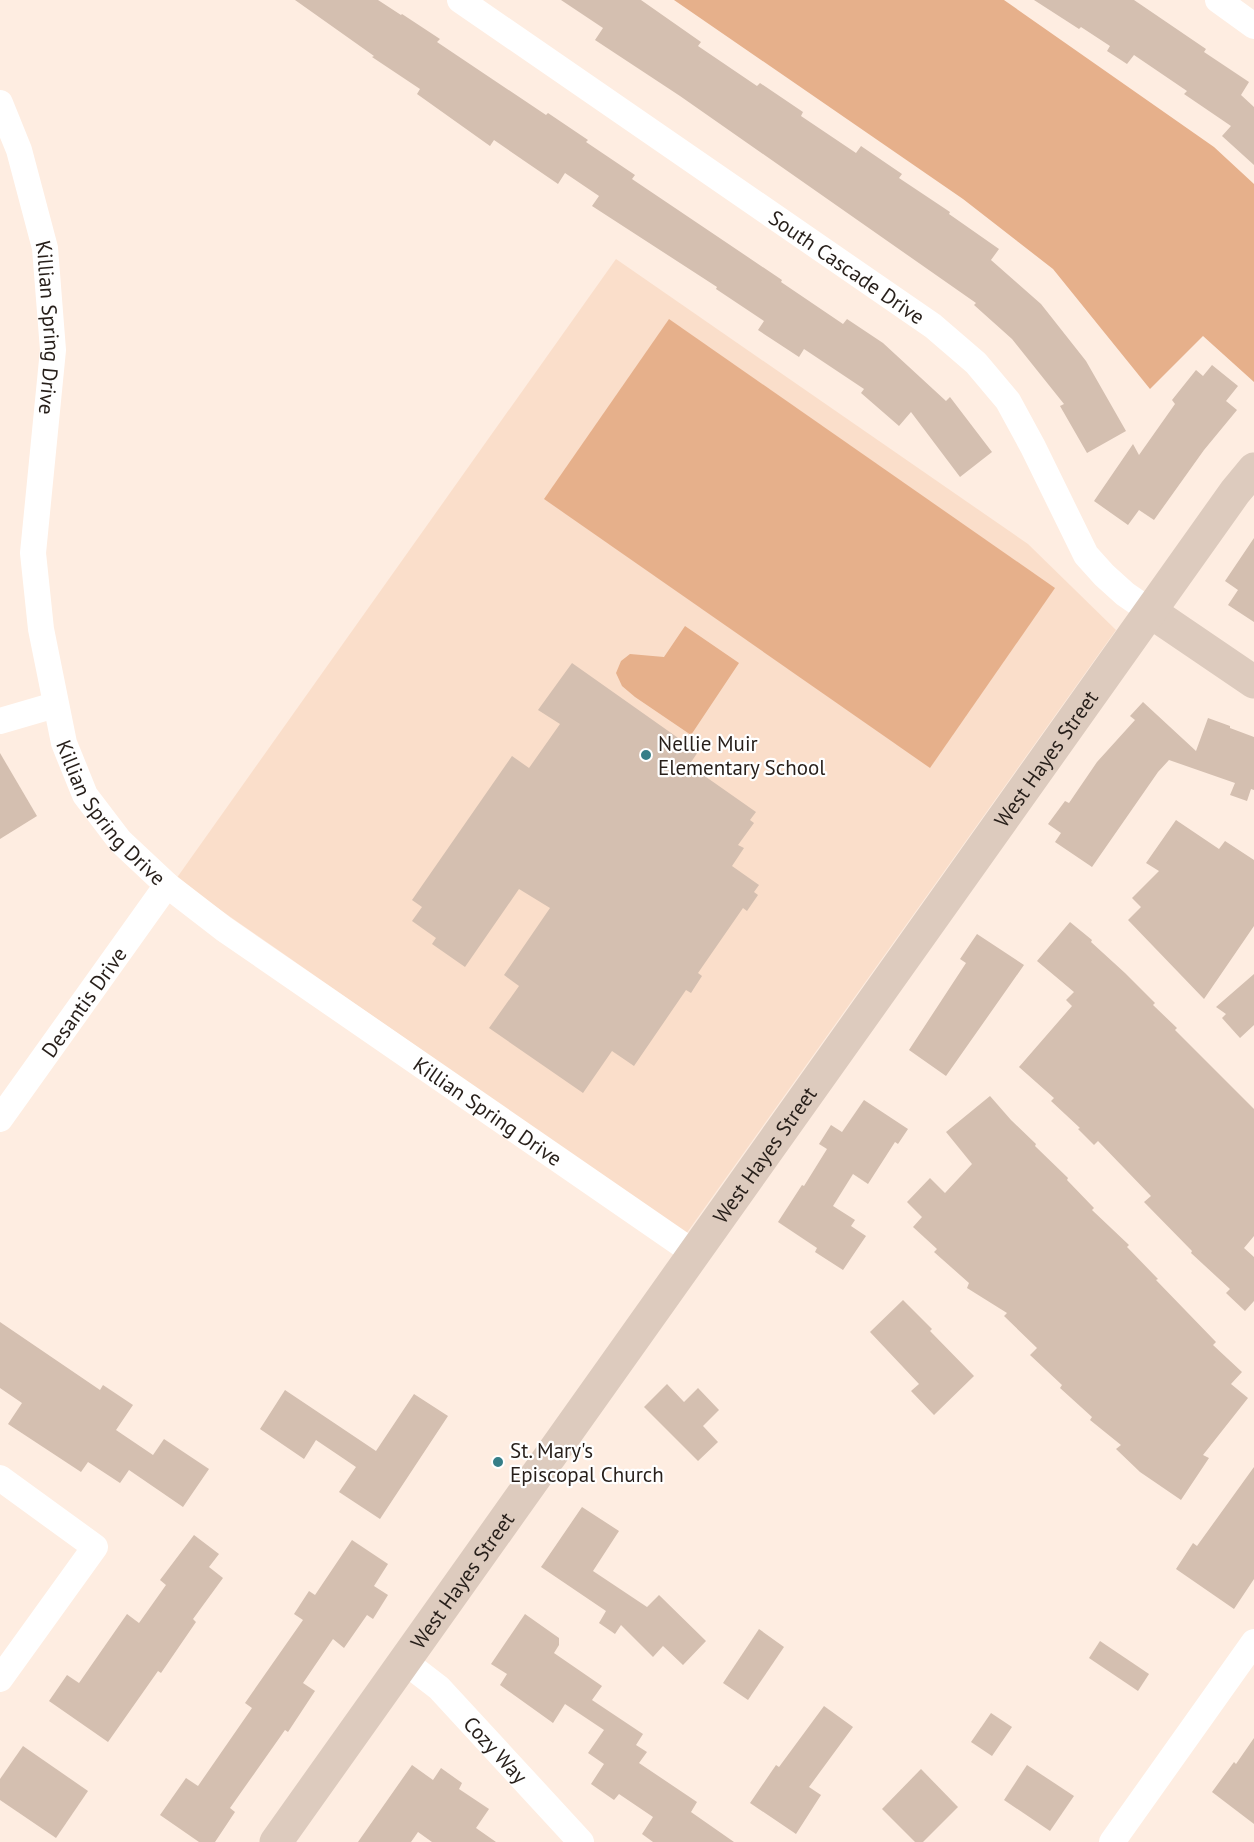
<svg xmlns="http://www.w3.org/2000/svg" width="1254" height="1842" font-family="'PT Sans',sans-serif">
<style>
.built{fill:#fadeca}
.green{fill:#e6b08b}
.building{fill:#d4bfb0}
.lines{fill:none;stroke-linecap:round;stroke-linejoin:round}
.street{stroke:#fff;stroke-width:26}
.secondary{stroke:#ddcbbe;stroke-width:33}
.poi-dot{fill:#367e87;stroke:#fff;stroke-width:2}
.labels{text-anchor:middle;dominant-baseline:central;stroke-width:4.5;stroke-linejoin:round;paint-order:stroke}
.street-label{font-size:21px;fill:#271f1a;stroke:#fff}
.poi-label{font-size:21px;fill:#271f1a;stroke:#fff;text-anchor:start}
</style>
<rect width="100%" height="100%" fill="#feede1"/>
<polygon class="built" points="616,259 1028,544 1116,630 686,1234 176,879"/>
<g class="green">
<polygon points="674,0 1004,0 1214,147 1254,184 1254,382 1203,336 1150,389 1053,269 963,199"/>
<polygon points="669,319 1055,588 930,768 544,499"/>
<polygon points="685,626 739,663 691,735 635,697 622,686 616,673 621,661 630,654 664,657"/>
</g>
<g class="building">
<polygon points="295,0 378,0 401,15 402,14 440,39 437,42 546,115 548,113 588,140 586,142 635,175 632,179 782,280 781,282 843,324 847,319 883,343 946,401 950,397 992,452 960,477 911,412 899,426 861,393 864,389 804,349 799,357 758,330 764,321 716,289 717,287 592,206 599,196 565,173 558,184 494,140 490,146 417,94 420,89 372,57 374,56"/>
<polygon points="561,0 641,0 701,42 698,46 757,86 760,83 803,112 801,116 856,153 861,146 902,174 899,178 950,212 949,214 999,249 991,260 1041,304 1086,361 1126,431 1087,453 1060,406 1064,404 1012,339 974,305 976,303 680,96 595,40 603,28"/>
<polygon points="1034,0 1134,0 1206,49 1204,52 1249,82 1241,95 1254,107 1254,165 1222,136 1231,126 1184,94 1187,91 1134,55 1127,64 1107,51 1110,46 1081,27 1079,29"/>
<polygon points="1212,365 1238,386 1226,401 1237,410 1204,450 1154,520 1139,510 1128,525 1094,501 1133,444 1139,455 1175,404 1172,400 1196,370 1203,376"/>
<polygon points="1254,538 1254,622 1228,605 1238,590 1225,581"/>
<polygon points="572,663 698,752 689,765 756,812 750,820 754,823 738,845 744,848 732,866 759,885 754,892 758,895 747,911 743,908 698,973 702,976 691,993 686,990 634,1066 612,1051 583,1093 489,1028 519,986 504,975 550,908 519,889 465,967 432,944 436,938 412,921 422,907 412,900 512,756 529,768 560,724 538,710"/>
<polygon points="1143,702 1196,751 1208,718 1230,726 1230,728 1254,737 1254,790 1251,789 1247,801 1230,795 1235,783 1169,760 1158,772 1092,867 1055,842 1061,833 1048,824 1065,801 1069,803 1097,762 1135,720 1130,716"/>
<polygon points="0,753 37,816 0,839"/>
<polygon points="1176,820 1219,849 1225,841 1254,860 1254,926 1204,999 1128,920 1141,907 1132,898 1159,871 1146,863"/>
<polygon points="1070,922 1092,940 1091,942 1125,973 1155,1003 1153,1005 1177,1028 1175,1030 1254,1109 1254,1236 1244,1248 1254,1257 1254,1301 1245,1311 1226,1293 1230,1289 1191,1253 1192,1251 1144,1202 1151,1196 1098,1141 1094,1145 1078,1129 1080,1128 1051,1101 1054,1098 1019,1067 1072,1006 1066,1000 1074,992 1037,961"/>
<polygon points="977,934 1024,965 946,1076 909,1050 966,963 960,959"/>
<polygon points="1254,974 1254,1025 1240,1038 1222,1018 1226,1014 1216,1007"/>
<polygon points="990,1096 1011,1120 1036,1144 1035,1146 1068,1178 1067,1180 1094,1208 1092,1210 1129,1245 1127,1247 1158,1279 1156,1280 1216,1342 1213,1345 1242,1372 1231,1384 1248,1398 1203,1455 1209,1458 1181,1500 1140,1472 1116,1449 1121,1445 1090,1420 1092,1417 1060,1388 1062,1385 1030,1355 1037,1348 1004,1316 1007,1313 967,1288 969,1283 934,1252 937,1249 913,1227 922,1217 907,1202 930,1178 945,1193 972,1164 946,1132"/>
<polygon points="864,1100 908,1129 898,1144 895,1142 868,1184 853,1174 833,1206 855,1220 851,1226 866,1236 843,1270 815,1252 817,1248 778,1222 802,1185 804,1186 827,1149 819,1144 831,1125 842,1132"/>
<polygon points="903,1300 932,1329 930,1331 974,1376 934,1415 911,1391 919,1384 870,1332"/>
<polygon points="0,1322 100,1390 103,1385 133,1405 116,1430 153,1455 164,1439 209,1469 183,1507 129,1470 120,1483 88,1462 81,1472 8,1424 22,1403 0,1388"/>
<polygon points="667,1384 684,1402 698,1388 719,1410 703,1426 718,1442 698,1461 644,1407"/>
<polygon points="285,1390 376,1451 414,1394 448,1416 380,1519 339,1492 356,1467 316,1440 304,1459 260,1429"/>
<polygon points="1254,1467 1254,1579 1234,1609 1176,1569 1193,1543 1197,1546"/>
<polygon points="582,1507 619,1531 593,1571 647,1607 659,1595 706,1641 683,1665 663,1646 653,1657 621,1625 615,1634 599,1623 606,1611 541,1567"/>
<polygon points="194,1535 219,1554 209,1567 223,1578 193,1619 196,1622 161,1673 158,1671 108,1742 49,1701 67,1675 79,1683 127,1614 139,1623 166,1585 160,1580"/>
<polygon points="352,1540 388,1564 374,1586 388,1595 373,1619 367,1615 344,1648 333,1639 303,1683 315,1691 288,1732 285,1730 230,1808 235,1812 215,1842 199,1842 160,1815 186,1778 198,1786 252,1708 245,1703 303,1620 294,1614 309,1591 315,1595"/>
<polygon points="525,1614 559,1638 559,1645 554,1653 602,1686 592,1700 643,1734 636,1745 647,1752 639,1763 697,1802 691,1812 734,1842 653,1842 642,1834 653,1817 619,1794 614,1800 591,1784 604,1764 588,1753 604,1730 565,1704 553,1723 500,1685 507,1674 491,1664"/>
<polygon points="759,1629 784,1647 748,1700 723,1683"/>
<polygon points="1100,1641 1149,1674 1138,1691 1089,1658"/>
<polygon points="824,1706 853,1727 809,1787 821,1795 796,1834 750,1803 776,1765 779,1767"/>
<polygon points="991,1713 1012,1727 992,1756 971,1742"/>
<polygon points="1254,1738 1254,1824 1212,1792 1234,1762 1236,1764"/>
<polygon points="23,1746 88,1791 56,1838 0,1800 0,1779"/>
<polygon points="412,1765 433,1780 441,1768 462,1783 459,1789 489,1809 476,1828 496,1842 432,1842 418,1832 411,1842 358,1842"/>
<polygon points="1027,1765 1074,1796 1050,1831 1004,1800"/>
<polygon points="921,1769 958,1807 923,1842 915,1842 882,1809"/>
</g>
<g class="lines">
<g class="street">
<path id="s1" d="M460 0 933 326 976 363 1008 401 1033 447 1086 555 1104 575 1125 594 1151 612"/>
<polyline points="1218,0 1254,26"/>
<path id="s2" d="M0 103 19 150 45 248 53 350 33 553 41 629 64 743 85 795 120 841 167 885 224 929 694 1253"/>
<polyline points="0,721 55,705"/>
<path id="s3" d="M0 1119 167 885"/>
<polyline points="0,1478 95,1547 0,1679"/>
<path id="s4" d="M404 1661 439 1688 581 1842"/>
<polyline points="1112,1842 1254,1642"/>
</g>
<g class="secondary">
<polyline points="1151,612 1254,682"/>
<path id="s5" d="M276 1842 1235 492 1254 469"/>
</g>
</g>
<g class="poi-dot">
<circle cx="646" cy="755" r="6"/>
<circle cx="498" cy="1462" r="6"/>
</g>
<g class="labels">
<g class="street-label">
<text stroke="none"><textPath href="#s1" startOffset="470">South Cascade Drive</textPath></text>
<text stroke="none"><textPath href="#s2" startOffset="232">Killian Spring Drive</textPath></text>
<text stroke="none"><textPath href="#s5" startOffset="1329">West Hayes Street</textPath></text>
<text stroke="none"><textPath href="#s2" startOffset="736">Killian Spring Drive</textPath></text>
<text stroke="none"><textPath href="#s3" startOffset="144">Desantis Drive</textPath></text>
<text stroke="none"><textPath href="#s2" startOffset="1222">Killian Spring Drive</textPath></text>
<text stroke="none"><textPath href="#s5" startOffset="843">West Hayes Street</textPath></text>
<text stroke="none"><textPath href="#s5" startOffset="321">West Hayes Street</textPath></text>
<text stroke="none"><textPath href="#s4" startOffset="128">Cozy Way</textPath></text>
</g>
<g class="poi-label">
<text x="658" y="743">Nellie Muir<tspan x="658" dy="24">Elementary School</tspan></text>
<text x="510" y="1450">St. Mary's<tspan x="510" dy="24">Episcopal Church</tspan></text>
</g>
</g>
</svg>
